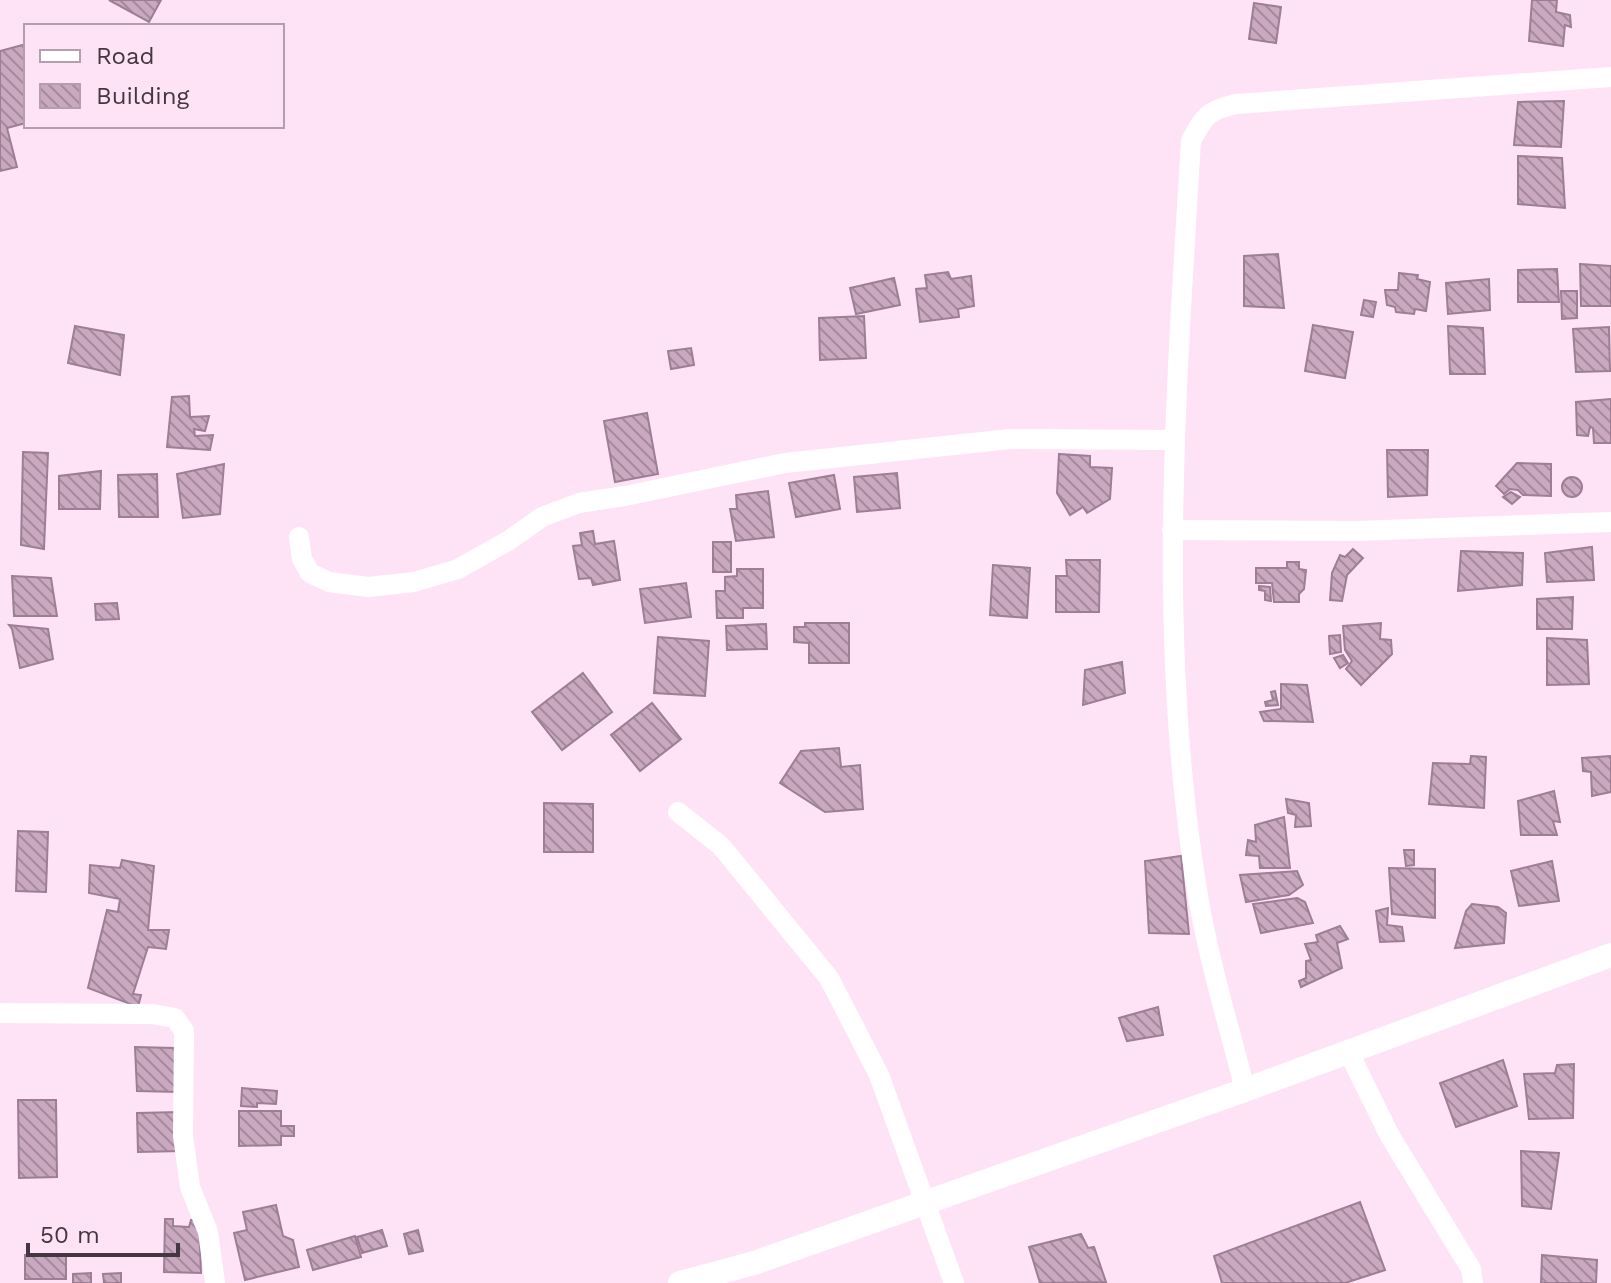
<svg xmlns="http://www.w3.org/2000/svg" width="1611" height="1283" font-family="'Work Sans',sans-serif">
<style>
.building{fill:url(#building-back-hatch);stroke:#9d7e95;stroke-width:2}
.lines{fill:none;stroke-linecap:round;stroke-linejoin:round}
.minor{stroke:#fff;stroke-width:20}
.major{stroke:#fff;stroke-width:24}
</style>
<defs>
<pattern id="building-back-hatch" width="6" height="6" patternUnits="userSpaceOnUse" patternTransform="scale(2)"><rect width="6" height="6" fill="#c9a8c0"/><path d="M-1 5l2 2M0 0l6 6M5-1l2 2" fill="none" stroke="#a58a9e"/></pattern>
</defs>
<rect width="100%" height="100%" fill="#fee3f6"/>
<g class="building">
<polygon points="109,0 161,0 149,22"/>
<polygon points="1532,0 1557,0 1556,12 1570,15 1571,27 1565,25 1563,46 1529,41"/>
<polygon points="1254,3 1281,7 1276,43 1249,39"/>
<polygon points="26,44 26,123 7,128 17,167 0,171 0,51"/>
<polygon points="1564,101 1561,147 1514,145 1518,102"/>
<polygon points="1518,156 1562,158 1565,208 1518,204"/>
<polygon points="1278,254 1284,308 1244,306 1244,256"/>
<polygon points="1580,264 1611,266 1611,306 1581,306"/>
<polygon points="1557,269 1559,302 1518,302 1518,270"/>
<polygon points="948,272 951,279 971,276 974,306 958,309 959,317 920,322 916,289 927,288 925,275"/>
<polygon points="1399,273 1418,275 1417,279 1430,282 1426,311 1415,309 1414,314 1396,312 1395,307 1387,305 1385,290 1398,290"/>
<polygon points="894,278 900,305 856,314 850,288"/>
<polygon points="1489,279 1490,310 1448,314 1446,283"/>
<polygon points="1561,291 1577,291 1577,318 1562,319"/>
<polygon points="1364,300 1376,302 1373,317 1361,315"/>
<polygon points="864,316 866,358 820,360 819,318"/>
<polygon points="1313,325 1353,332 1345,378 1305,371"/>
<polygon points="75,326 124,335 120,375 68,363"/>
<polygon points="1448,326 1483,328 1485,374 1450,374"/>
<polygon points="1609,327 1610,371 1576,372 1573,329"/>
<polygon points="691,348 694,365 671,369 668,351"/>
<polygon points="189,396 190,417 209,416 205,431 194,429 195,436 213,435 210,450 167,447 172,397"/>
<polygon points="1611,399 1611,443 1594,443 1593,428 1590,427 1588,436 1577,435 1576,402"/>
<polygon points="647,413 658,474 615,482 604,421"/>
<polygon points="1387,450 1428,450 1427,495 1388,497"/>
<polygon points="23,452 48,453 44,549 21,545"/>
<polygon points="1059,454 1090,456 1090,467 1112,468 1110,499 1087,513 1083,507 1070,515 1057,493"/>
<polygon points="1517,463 1551,464 1551,496 1523,495 1518,490 1510,489 1504,494 1496,486"/>
<polygon points="224,464 220,514 183,518 177,474"/>
<polygon points="101,471 100,509 59,509 59,476"/>
<polygon points="897,473 900,508 857,512 854,477"/>
<polygon points="157,474 158,517 119,517 118,475"/>
<polygon points="834,475 840,509 796,517 789,483"/>
<circle cx="1572" cy="487" r="10"/>
<polygon points="768,491 774,537 736,541 730,509 737,509 736,495"/>
<polygon points="1511,492 1520,497 1512,504 1503,497"/>
<polygon points="593,531 595,544 614,541 620,580 593,585 591,578 579,579 573,546 582,545 580,533"/>
<rect x="713" y="542" width="18" height="30"/>
<polygon points="1592,547 1594,580 1547,582 1545,553"/>
<polygon points="1353,549 1363,558 1347,575 1342,601 1330,600 1332,573 1340,555 1345,557"/>
<polygon points="1461,551 1523,553 1522,585 1458,591"/>
<polygon points="1066,560 1100,560 1099,612 1056,612 1056,576 1067,576"/>
<polygon points="1287,562 1299,562 1299,569 1306,570 1304,589 1299,594 1299,602 1274,602 1272,583 1256,583 1256,568 1287,568"/>
<polygon points="993,565 1030,568 1027,618 990,615"/>
<polygon points="737,569 763,569 763,608 743,608 743,618 717,618 716,591 725,591 725,577 737,576"/>
<polygon points="12,576 51,578 57,616 14,616"/>
<polygon points="686,583 691,617 645,623 640,589"/>
<polygon points="1259,586 1270,587 1271,601 1265,600 1265,591 1259,590"/>
<polygon points="1573,597 1572,629 1537,629 1537,599"/>
<polygon points="117,603 119,619 96,620 95,604"/>
<polygon points="805,623 849,623 849,663 809,663 809,643 794,642 794,627 805,627"/>
<polygon points="1381,623 1380,639 1391,640 1392,654 1361,685 1346,669 1352,661 1345,650 1343,626"/>
<polygon points="766,624 767,649 727,650 726,626"/>
<polygon points="9,625 48,629 53,659 20,668 12,629"/>
<polygon points="1340,635 1341,652 1330,654 1329,636"/>
<polygon points="658,637 709,641 705,696 654,693"/>
<polygon points="1547,638 1587,640 1589,684 1547,685"/>
<polygon points="1343,655 1348,663 1340,668 1334,658"/>
<polygon points="1122,662 1125,693 1083,705 1085,670"/>
<polygon points="583,673 612,712 562,750 532,712"/>
<polygon points="1281,684 1307,685 1313,722 1264,721 1260,712 1281,709"/>
<polygon points="1275,691 1278,705 1266,706 1265,702 1273,700 1271,692"/>
<polygon points="652,703 681,739 640,771 611,735"/>
<polygon points="839,748 841,767 860,765 863,809 825,812 780,783 801,751"/>
<polygon points="1471,756 1486,757 1484,808 1429,804 1433,763 1470,764"/>
<polygon points="1611,756 1611,792 1592,796 1591,772 1583,771 1582,758"/>
<polygon points="1554,791 1560,822 1553,821 1557,835 1521,835 1518,801"/>
<polygon points="1286,799 1309,803 1311,826 1295,827 1296,815 1288,813"/>
<polygon points="544,803 593,804 593,852 544,852"/>
<polygon points="1284,817 1290,868 1260,868 1259,856 1246,855 1248,840 1256,842 1255,825"/>
<polygon points="18,831 48,832 46,892 16,891"/>
<polygon points="1404,850 1414,850 1414,865 1406,866"/>
<polygon points="1181,856 1189,934 1149,933 1145,861"/>
<polygon points="122,860 154,866 148,930 169,930 166,949 148,947 133,994 141,995 138,1007 88,988 107,910 118,912 120,899 89,893 90,865 120,868"/>
<polygon points="1552,861 1559,901 1519,906 1511,871"/>
<polygon points="1389,868 1435,869 1435,918 1392,914"/>
<polygon points="1297,871 1303,885 1289,895 1246,902 1240,875"/>
<polygon points="1297,898 1305,902 1313,923 1261,933 1253,904"/>
<polygon points="1472,904 1498,907 1506,913 1504,943 1455,948 1466,911"/>
<polygon points="1388,908 1387,925 1402,927 1404,941 1380,942 1376,911"/>
<polygon points="1340,926 1348,939 1337,943 1342,968 1301,987 1299,981 1306,978 1306,961 1311,960 1305,944 1318,942 1316,935"/>
<polygon points="1158,1007 1163,1035 1127,1041 1119,1018"/>
<polygon points="135,1047 175,1048 179,1092 137,1091"/>
<polygon points="1503,1060 1517,1106 1456,1127 1440,1083"/>
<polygon points="1574,1064 1573,1118 1529,1119 1524,1074 1555,1073 1557,1065"/>
<polygon points="242,1088 277,1091 276,1104 257,1103 257,1107 241,1106"/>
<polygon points="18,1100 56,1100 57,1177 19,1178"/>
<polygon points="239,1111 281,1111 281,1126 294,1126 294,1136 281,1136 281,1145 239,1146"/>
<polygon points="180,1112 182,1151 138,1152 137,1113"/>
<polygon points="1521,1151 1559,1153 1551,1209 1522,1206"/>
<polygon points="1360,1202 1385,1270 1345,1283 1222,1283 1214,1256"/>
<polygon points="276,1205 283,1236 293,1240 299,1267 245,1280 234,1233 247,1230 243,1212"/>
<polygon points="165,1219 173,1219 173,1226 189,1227 191,1220 199,1220 201,1273 164,1272"/>
<polygon points="382,1230 387,1246 362,1253 357,1237"/>
<polygon points="418,1230 423,1251 409,1254 404,1234"/>
<polygon points="1081,1234 1088,1248 1094,1247 1106,1282 1040,1283 1029,1247"/>
<polygon points="355,1236 361,1257 313,1270 307,1250"/>
<rect x="25" y="1255" width="41" height="24"/>
<polygon points="1542,1255 1597,1260 1596,1283 1541,1283"/>
<polygon points="91,1273 91,1283 73,1283 73,1274"/>
<polygon points="121,1273 121,1283 104,1283 103,1274"/>
</g>
<g class="lines">
<g class="minor">
<polyline points="1172,530 1356,531 1611,522"/>
<polyline points="299,537 302,559 310,573 329,582 368,587 414,582 458,569 508,541 542,517 579,503 625,496 785,463 1010,439 1174,440"/>
<polyline points="678,812 721,846 829,978 879,1075 954,1283"/>
<polyline points="0,1013 152,1014 175,1018 184,1031 183,1136 190,1187 208,1232 215,1283"/>
<polyline points="1348,1051 1390,1136 1471,1269 1473,1283"/>
<path d="M1245 1090C1229 1026 1209 962 1198 896 1156 645 1176 392 1191 141 1204 116 1208 110 1236 104L1611 77"/>
</g>
<polyline class="major" points="680,1283 754,1263 1245,1090 1611,955"/>
</g>
<rect x="24" y="24" width="260" height="104" fill="#fee3f6" stroke="#b49eae" stroke-width="2"/>
<rect x="40" y="50" width="40" height="12" fill="#ffffff" stroke="#b49eae" stroke-width="2"/>
<text x="96" y="64" font-size="24" fill="#453741">Road</text>
<rect x="40" y="84" width="40" height="24" fill="url(#building-back-hatch)" stroke="#b49eae" stroke-width="2"/>
<text x="96" y="104" font-size="24" fill="#453741">Building</text>
<path d="M28 1243v12h150v-12" fill="none" stroke="#453741" stroke-width="4"/>
<text x="40" y="1243" font-size="24" fill="#453741" stroke="#fee3f6" stroke-width="6" paint-order="stroke">50 m</text>
</svg>
